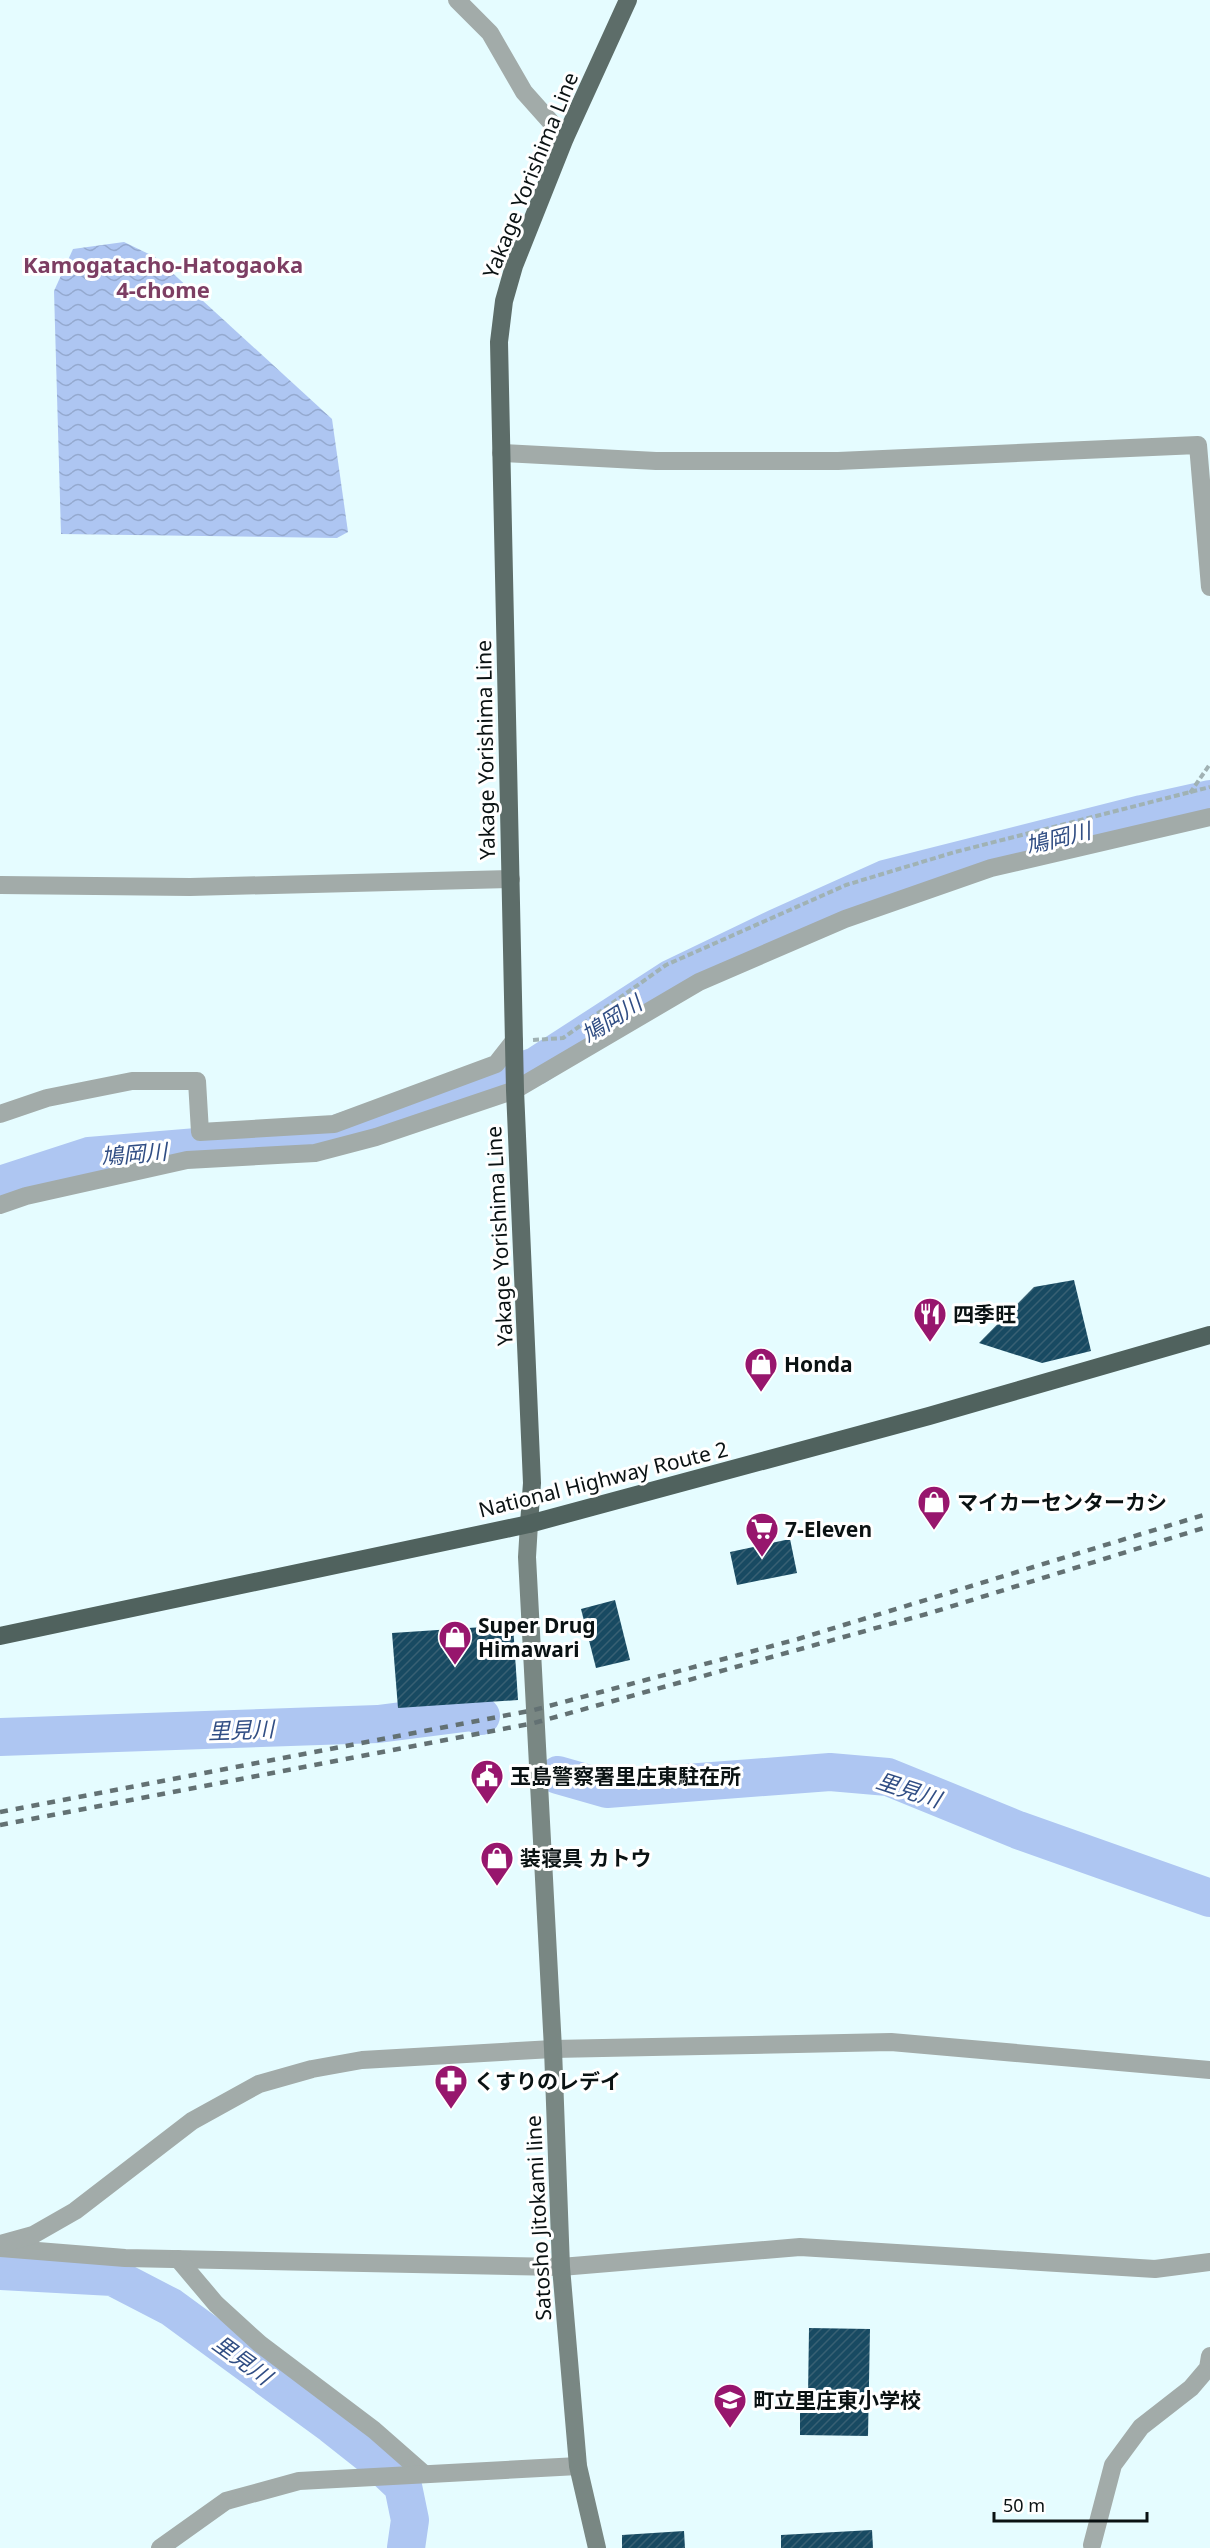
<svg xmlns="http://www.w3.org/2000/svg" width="1210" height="2548" font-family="'Noto Sans','Noto Sans JP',sans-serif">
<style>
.water{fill:url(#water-waves)}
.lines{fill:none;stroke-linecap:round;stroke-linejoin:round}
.river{stroke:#aec6f2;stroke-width:38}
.building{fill:url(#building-hatch)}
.path{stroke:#a0b2b4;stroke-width:4;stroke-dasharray:6 3;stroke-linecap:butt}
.minor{stroke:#a2aba9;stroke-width:18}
.tertiary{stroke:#a2aba9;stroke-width:18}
.secondary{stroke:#798783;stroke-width:18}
.primary{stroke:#5d6d69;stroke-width:18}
.trunk{stroke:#50625e;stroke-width:18}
.rail{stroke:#637173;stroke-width:4.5;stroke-dasharray:8 8;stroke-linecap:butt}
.labels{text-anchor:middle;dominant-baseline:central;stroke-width:6;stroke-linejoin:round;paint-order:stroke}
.street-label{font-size:21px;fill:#0a1213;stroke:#fff}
.poi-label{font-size:21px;font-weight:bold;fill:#0a1213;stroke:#fff;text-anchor:start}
.neighbourhood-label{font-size:22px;font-weight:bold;fill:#7d3e63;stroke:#fff}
.water-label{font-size:22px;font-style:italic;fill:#314e84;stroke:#fff}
</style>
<defs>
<pattern id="water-waves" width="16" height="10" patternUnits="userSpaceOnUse" patternTransform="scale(1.5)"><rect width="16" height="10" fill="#aec6f2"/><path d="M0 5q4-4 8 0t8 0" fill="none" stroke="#94a9cf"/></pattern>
<pattern id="building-hatch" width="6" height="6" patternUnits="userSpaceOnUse" patternTransform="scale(1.5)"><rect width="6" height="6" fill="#184a62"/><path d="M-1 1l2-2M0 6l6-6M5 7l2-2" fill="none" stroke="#386073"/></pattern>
</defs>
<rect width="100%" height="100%" fill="#e5fcff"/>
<polygon class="water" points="124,242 155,257 332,419 348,532 337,538 61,534 54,291 73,249"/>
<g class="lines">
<g class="river">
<polyline points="0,1185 89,1156 330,1136 536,1066 672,978 776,928 885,879 1142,814 1210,799"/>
<polyline points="0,1737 378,1724 472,1712 481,1716"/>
<polyline points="558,1775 607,1789 830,1772 888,1777 1018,1830 1210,1898"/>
<polyline points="0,2271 113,2277 171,2307 332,2425 370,2455 403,2486 410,2520 406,2548"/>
</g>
</g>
<g class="building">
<polygon points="1074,1280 1091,1351 1042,1363 979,1343 1034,1287"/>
<polygon points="790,1539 797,1573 737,1585 730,1552"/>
<polygon points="615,1600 630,1660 596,1668 581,1609"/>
<polygon points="513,1625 518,1700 398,1708 392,1633"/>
<polygon points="809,2328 870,2329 868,2436 800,2435 800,2396 808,2397"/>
<polygon points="872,2530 873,2548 781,2548 781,2535"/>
<polygon points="684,2531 685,2548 622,2548 622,2535"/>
</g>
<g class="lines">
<g class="path">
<polyline points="1190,793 1210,764"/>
<polyline points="533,1040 563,1038 666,965 846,885 955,852 1210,787"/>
</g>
<g class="minor">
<polyline points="457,0 490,33 524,92 565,138"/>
<polyline points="501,453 656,461 838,461 1198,445 1210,587"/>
<polyline points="0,885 190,887 511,879"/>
<polyline points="0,1114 47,1098 132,1081 197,1081 200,1132 334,1124 496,1064 514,1041"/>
<polyline points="0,1205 26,1196 187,1160 315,1153 376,1137 515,1090 699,982 845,919 991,868 1210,817"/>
<polyline points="0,2248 125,2258 561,2267 800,2247 1155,2269 1210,2262"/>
<polyline points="178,2259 216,2304 260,2344 374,2430 423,2473"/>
<polyline points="1092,2545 1113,2465 1141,2427 1191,2388 1208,2368 1210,2356"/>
<polyline points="160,2548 226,2501 299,2481 578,2466"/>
</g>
<polyline class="tertiary" points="0,2244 33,2235 75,2211 192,2121 259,2084 312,2069 362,2060 553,2049 891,2042 1210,2070"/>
<polyline class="secondary" points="529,1524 527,1557 553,2049 561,2267 578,2466 597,2548"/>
<polyline class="primary" points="529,1524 532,1483 515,1090 499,342 504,301 514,266 565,138 628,0"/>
<polyline class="trunk" points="0,1636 529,1524 929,1416 1210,1335"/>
<g class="rail">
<polyline points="0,1812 534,1710 798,1639 1210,1513"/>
<polyline points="0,1825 534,1723 930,1613 1210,1526"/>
</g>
</g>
<defs>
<g id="restaurant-pin" transform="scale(1.725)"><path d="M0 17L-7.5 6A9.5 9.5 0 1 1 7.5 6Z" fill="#97166d" stroke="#fff"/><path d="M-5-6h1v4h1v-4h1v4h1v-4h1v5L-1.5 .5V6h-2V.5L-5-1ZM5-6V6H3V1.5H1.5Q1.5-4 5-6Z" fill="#fff"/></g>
<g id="shop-pin" transform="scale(1.725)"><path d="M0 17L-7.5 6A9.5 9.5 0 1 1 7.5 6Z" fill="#97166d" stroke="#fff"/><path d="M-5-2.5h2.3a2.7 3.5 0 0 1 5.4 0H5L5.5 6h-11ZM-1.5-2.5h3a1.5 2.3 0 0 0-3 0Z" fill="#fff"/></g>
<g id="supermarket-pin" transform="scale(1.725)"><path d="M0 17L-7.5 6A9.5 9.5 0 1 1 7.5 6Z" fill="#97166d" stroke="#fff"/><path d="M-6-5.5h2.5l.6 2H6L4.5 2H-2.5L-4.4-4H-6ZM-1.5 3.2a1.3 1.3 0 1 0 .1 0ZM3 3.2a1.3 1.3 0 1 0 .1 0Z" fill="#fff"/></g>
<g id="civic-pin" transform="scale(1.725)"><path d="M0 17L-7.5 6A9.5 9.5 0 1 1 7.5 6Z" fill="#97166d" stroke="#fff"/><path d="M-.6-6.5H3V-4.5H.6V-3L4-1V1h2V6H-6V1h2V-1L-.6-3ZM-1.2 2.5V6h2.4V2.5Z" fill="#fff"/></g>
<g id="pharmacy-pin" transform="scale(1.725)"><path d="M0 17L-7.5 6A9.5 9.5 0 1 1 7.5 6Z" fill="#97166d" stroke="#fff"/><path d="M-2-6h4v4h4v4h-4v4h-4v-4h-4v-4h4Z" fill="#fff"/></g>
<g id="school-pin" transform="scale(1.725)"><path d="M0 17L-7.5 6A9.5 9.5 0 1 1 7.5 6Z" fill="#97166d" stroke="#fff"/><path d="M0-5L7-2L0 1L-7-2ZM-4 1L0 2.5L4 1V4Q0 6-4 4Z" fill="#fff"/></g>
</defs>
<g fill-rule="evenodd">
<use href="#restaurant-pin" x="930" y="1314"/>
<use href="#shop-pin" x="761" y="1364"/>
<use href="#shop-pin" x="934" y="1502"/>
<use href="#supermarket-pin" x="762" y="1529"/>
<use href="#shop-pin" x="455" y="1637"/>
<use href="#civic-pin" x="487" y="1776"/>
<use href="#shop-pin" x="497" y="1858"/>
<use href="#pharmacy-pin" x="451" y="2081"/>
<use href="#school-pin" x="730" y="2400"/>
</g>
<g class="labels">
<g class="street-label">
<text transform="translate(530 175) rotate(-68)">Yakage Yorishima Line</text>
<text transform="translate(485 750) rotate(-91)">Yakage Yorishima Line</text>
<text transform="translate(499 1236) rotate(-93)">Yakage Yorishima Line</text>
<text transform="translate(603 1479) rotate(-14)">National Highway Route 2</text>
<text transform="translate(538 2218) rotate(-93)">Satosho Jitokami line</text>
</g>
<g class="poi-label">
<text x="953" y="1314">四季旺</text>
<text x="784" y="1364">Honda</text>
<text x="957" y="1502">マイカーセンターカシ</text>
<text x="785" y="1529">7-Eleven</text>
<text x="478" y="1625">Super Drug<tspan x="478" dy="24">Himawari</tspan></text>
<text x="510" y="1776">玉島警察署里庄東駐在所</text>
<text x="520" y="1858">装寝具 カトウ</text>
<text x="474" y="2081">くすりのレデイ</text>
<text x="753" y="2400">町立里庄東小学校</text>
</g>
<g class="neighbourhood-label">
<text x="163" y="264">Kamogatacho-Hatogaoka<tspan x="163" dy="25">4-chome</tspan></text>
</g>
<g class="water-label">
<text transform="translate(1058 837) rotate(-14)">鳩岡川</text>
<text transform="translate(611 1018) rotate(-33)">鳩岡川</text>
<text transform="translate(134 1153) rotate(-5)">鳩岡川</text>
<text transform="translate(241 1729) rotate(-2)">里見川</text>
<text transform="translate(909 1789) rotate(18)">里見川</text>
<text transform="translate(243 2359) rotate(36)">里見川</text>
</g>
</g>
<path d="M994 2512v9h153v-9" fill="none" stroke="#0a1213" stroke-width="3"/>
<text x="1003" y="2512" font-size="18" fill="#0a1213" stroke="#ffffff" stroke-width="4.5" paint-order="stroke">50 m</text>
</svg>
